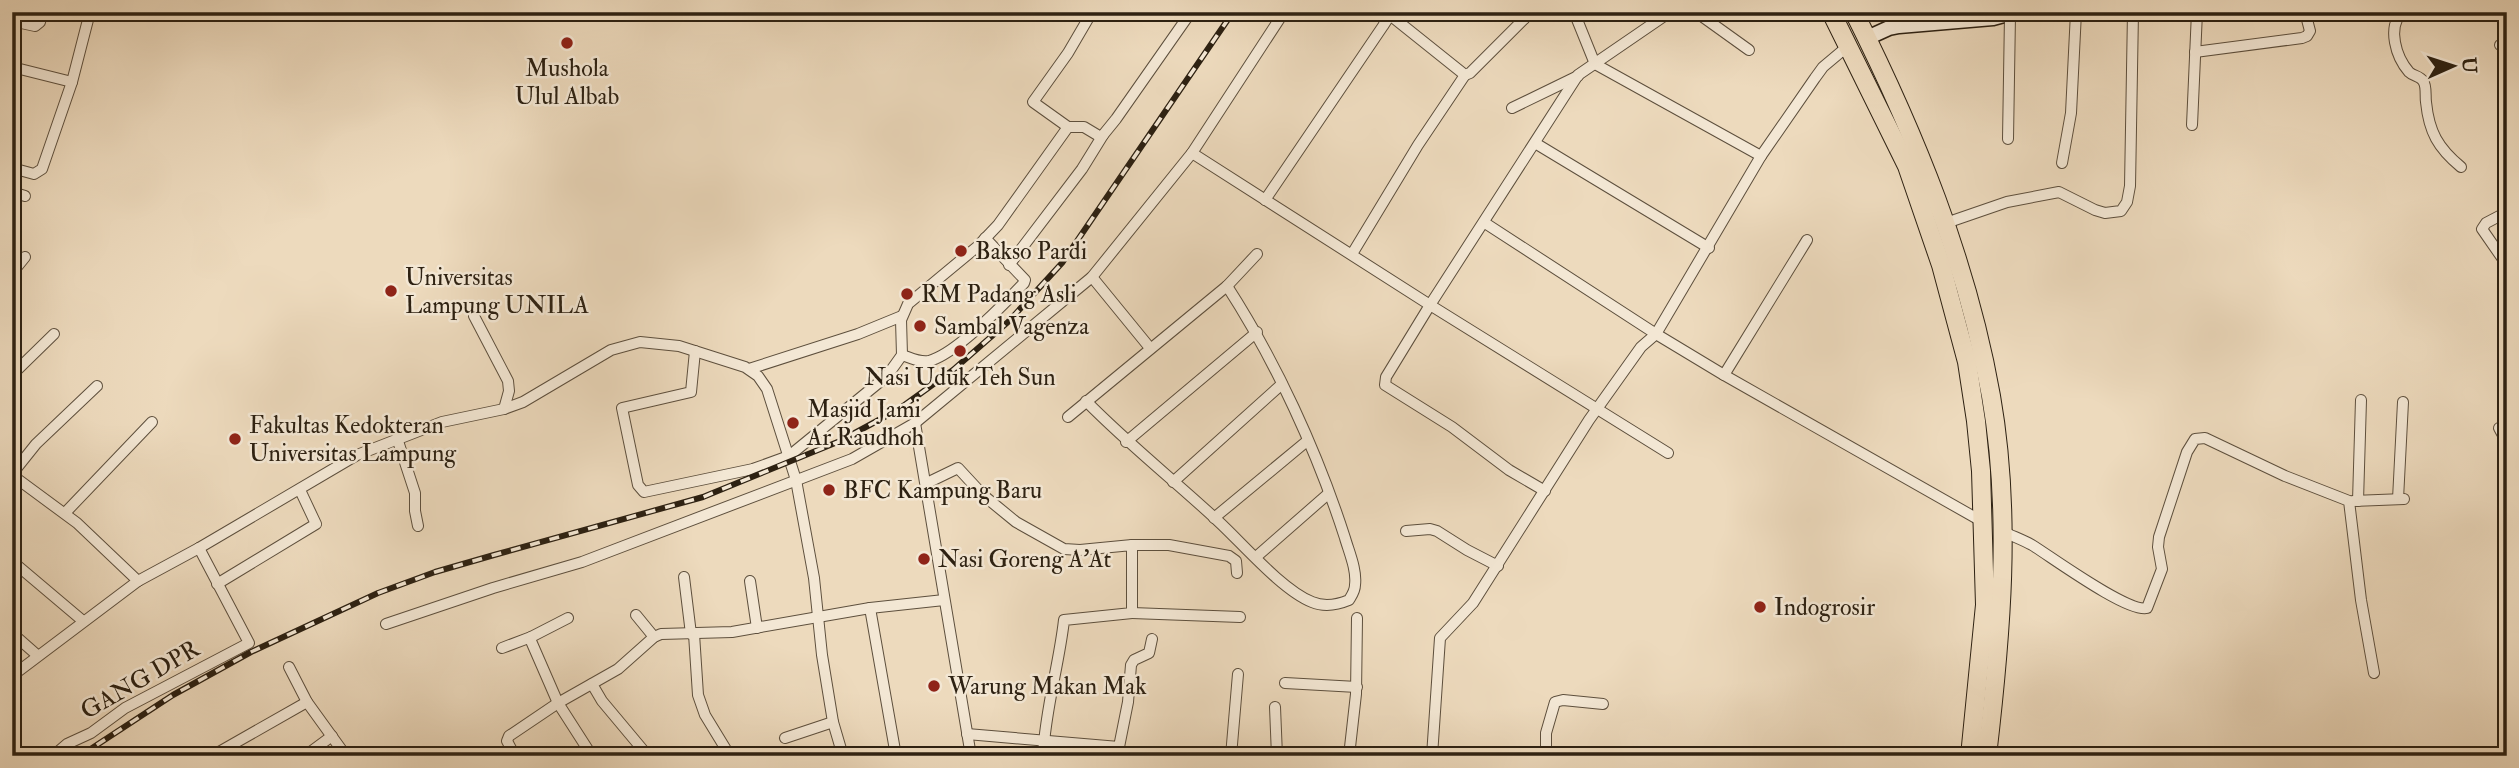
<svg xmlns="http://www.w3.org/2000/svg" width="2519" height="768" font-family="'IM FELL Double Pica',serif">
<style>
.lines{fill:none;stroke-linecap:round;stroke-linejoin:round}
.street-casing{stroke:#5d4f3d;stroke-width:12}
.secondary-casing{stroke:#2d2112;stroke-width:17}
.highway-casing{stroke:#2d2112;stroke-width:20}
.street{stroke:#f3e7d4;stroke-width:10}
.secondary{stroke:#f3e7d4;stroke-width:14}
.highway{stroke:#eddabd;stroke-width:18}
.rail-casing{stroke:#2d2112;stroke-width:6}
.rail{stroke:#f3e7d4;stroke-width:3.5;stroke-dasharray:10;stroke-linecap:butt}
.poi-dot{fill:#8f2418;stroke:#f3e7d4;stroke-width:2.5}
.labels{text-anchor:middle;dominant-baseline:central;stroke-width:5;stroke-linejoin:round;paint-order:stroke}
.poi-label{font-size:24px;fill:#2d2112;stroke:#f3e7d4;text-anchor:start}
.street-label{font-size:24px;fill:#2d2112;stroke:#f3e7d4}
</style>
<rect width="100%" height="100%" fill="#eddabd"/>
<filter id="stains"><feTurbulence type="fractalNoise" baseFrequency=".00286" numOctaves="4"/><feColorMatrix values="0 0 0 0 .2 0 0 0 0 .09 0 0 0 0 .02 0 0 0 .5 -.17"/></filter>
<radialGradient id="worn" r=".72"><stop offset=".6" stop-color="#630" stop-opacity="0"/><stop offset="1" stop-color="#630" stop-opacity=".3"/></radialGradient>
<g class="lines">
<g class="street-casing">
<g id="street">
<polyline points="1092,12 1068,53 1033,102 1068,127 1084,127 1099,136 1103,135 1116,119 1191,12"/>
<polyline points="1517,12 1524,19 1531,12"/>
<polyline points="1574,12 1595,64 1761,156"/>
<polyline points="1696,12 1749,50"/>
<path d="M2402 12C2387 28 2396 57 2409 72 2413 76 2420 76 2423 81 2427 86 2425 96 2426 102 2429 132 2438 148 2461 167"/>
<polyline points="1390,15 1465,75 1470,73 1524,19"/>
<polyline points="12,21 35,26 40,22 42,12"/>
<polyline points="2500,45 2507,42"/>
<polyline points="2195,52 2302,38 2307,36 2310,31 2305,12"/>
<polyline points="12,67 72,82"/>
<polyline points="1512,108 1578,76"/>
<polyline points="2192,125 2197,12"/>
<polyline points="2008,139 2010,15"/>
<polyline points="1535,143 1709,248"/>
<polyline points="1192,153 1430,305 1578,75 1670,12"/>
<polyline points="2062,163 2071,113 2076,12"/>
<polyline points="12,168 34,174 42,169 72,82 90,12"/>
<polyline points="12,192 25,196"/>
<polyline points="1265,200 1383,26 1390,15 1386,12"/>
<polyline points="2507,212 2486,223 2482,229 2507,265"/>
<polyline points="1485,223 1656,334 1724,375 1983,522"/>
<polyline points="1946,223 2007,202 2059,192 2095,210 2105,213 2121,211 2127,202 2130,186 2133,12"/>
<polyline points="1352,254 1418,145 1465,75"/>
<polyline points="1009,265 1082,169 1103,135"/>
<polyline points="12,273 25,257"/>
<polyline points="1092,277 1150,348"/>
<polyline points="474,316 508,381 509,391 504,409"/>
<polyline points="695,351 691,392 622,408 638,485 644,492 753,469 789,456 887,376 902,355 901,320 908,304 978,246 998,225 1068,127"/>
<path d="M902 355C911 358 920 363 929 361 956 354 1005 303 1024 283L1025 280 985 238"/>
<polyline points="749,369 858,334 902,316"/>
<polyline points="12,375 54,334"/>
<polyline points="1724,375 1807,240"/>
<path d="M1086 401C1128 444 1174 480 1218 521 1243 544 1282 590 1312 602 1324 607 1337 605 1349 600 1352 595 1355 591 1355 585 1357 570 1349 552 1345 538 1317 451 1276 362 1227 286"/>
<polyline points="1068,417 1227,286 1257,254"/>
<polyline points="915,423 971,756"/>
<polyline points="2499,428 2507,443"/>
<polyline points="397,438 415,493 415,511 418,526"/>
<polyline points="1126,442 1257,332"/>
<polyline points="12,474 36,444 97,386"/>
<polyline points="12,475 77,523 138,581"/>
<polyline points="1173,482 1282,384"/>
<path d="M927 483 958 468 983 495 1016 522 1064 549 1080 550 1132 545V613L1064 620C1059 665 1045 710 1043 756"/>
<polyline points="1545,491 1509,470 1452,427 1385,385 1386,377 1430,305 1668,453"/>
<polyline points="2398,499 2403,402"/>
<polyline points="2353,501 2404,499"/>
<polyline points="2358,501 2361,400"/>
<polyline points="65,513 152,422"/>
<polyline points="1214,518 1307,441"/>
<polyline points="1406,531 1430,529 1437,531 1467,550 1498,566"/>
<path d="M2002 531C2012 536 2023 540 2032 545 2053 558 2128 613 2147 608L2162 569 2158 547 2159 537 2187 452 2195 439 2205 438 2285 476 2349 501 2361 600 2374 673"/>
<polyline points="1132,545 1169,545 1229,556 1236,561 1237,573"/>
<polyline points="1256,557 1328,494"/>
<polyline points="12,561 83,621"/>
<polyline points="684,577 691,634"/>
<polyline points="750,581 757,628"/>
<polyline points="217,584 316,524 300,490"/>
<polyline points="870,608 896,756"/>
<polyline points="1132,613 1240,617"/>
<polyline points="636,615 654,637"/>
<polyline points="568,618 531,637 531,641 558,703 592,756"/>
<polyline points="386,624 493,588 582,562 852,459 915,423 1092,277 1192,153 1284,12"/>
<polyline points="12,633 37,655"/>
<polyline points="694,634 698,695 705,715 730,756"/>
<polyline points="502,648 531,637"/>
<polyline points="289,667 307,702 346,756"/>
<polyline points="12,676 138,581 199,548 357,455 442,422 504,409 523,402 611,350 640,342 679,346 745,367 758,376 767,389 796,480 814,578 822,655 833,722 843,756"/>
<polyline points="1285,683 1357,687"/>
<polyline points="592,684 602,701 648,756"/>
<polyline points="1275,707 1277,756"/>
<polyline points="967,734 1119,747 1128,702 1131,665 1134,660 1149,653 1152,639"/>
<polyline points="785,738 833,722"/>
<polyline points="1349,752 1384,756"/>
<polyline points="53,756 67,744 91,733 125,708 249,643 199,548"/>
<polyline points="212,756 307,702"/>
<polyline points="305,756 332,736"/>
<polyline points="409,756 410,755"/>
<polyline points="515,756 507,741 509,736 558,703 618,669 654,637 661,634 732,632 870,608 944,600"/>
<polyline points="1231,756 1238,674"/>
<polyline points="1349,756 1356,694 1357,618"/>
<polyline points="1432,756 1440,638 1473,603 1589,420 1641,347 1656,334 1761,156 1815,78 1823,67 1848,46"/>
<polyline points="1546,756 1546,733 1555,702 1563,700 1603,704"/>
</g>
</g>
<g class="secondary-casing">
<polyline id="secondary" points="1867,38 1889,28 1899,26 1993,18 2015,12"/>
</g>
<g class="highway-casing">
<g id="highway">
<polyline points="1831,12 1907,166 1941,265 1967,362 1976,421 1981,471 1985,605 1970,756"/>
<path d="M1854 12C1915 134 1967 260 1991 396 2012 515 2001 637 1987 756"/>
</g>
</g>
<use href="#street" class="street"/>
<use href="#secondary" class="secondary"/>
<use href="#highway" class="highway"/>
<g class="rail-casing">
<polyline id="rail" points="80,756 173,695 251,652 378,593 435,572 494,555 703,497 840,441 899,409 953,370 1008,322 1062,263 1233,12"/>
</g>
<use href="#rail" class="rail"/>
</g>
<g class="poi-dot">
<circle cx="567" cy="43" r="7"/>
<circle cx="961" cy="251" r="7"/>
<circle cx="391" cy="291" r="7"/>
<circle cx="907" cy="294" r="7"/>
<circle cx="920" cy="326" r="7"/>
<circle cx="960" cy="351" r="7"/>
<circle cx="793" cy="423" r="7"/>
<circle cx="235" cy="439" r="7"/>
<circle cx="829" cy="490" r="7"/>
<circle cx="924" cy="559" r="7"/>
<circle cx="1760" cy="607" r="7"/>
<circle cx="934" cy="686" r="7"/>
</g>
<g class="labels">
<g class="poi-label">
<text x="567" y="68" text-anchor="middle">Mushola<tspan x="567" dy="28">Ulul Albab</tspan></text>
<text x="975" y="251">Bakso Pardi</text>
<text x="405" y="277">Universitas<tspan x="405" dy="28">Lampung UNILA</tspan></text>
<text x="921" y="294">RM Padang Asli</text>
<text x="934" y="326">Sambal Vagenza</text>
<text x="960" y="377" text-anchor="middle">Nasi Uduk Teh Sun</text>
<text x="807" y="409">Masjid Jami<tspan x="807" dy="28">Ar Raudhoh</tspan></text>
<text x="249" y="425">Fakultas Kedokteran<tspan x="249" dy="28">Universitas Lampung</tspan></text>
<text x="843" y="490">BFC Kampung Baru</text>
<text x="938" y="559">Nasi Goreng A'At</text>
<text x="1774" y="607">Indogrosir</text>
<text x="948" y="686">Warung Makan Mak</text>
</g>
<g class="street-label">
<text transform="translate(140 680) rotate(-30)">GANG DPR</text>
</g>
</g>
<rect width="2519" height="768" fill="none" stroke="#eddabd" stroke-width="42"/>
<rect x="14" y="14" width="2491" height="740" fill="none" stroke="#2d2112" stroke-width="3.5"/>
<rect x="21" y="21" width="2477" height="726" fill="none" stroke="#2d2112" stroke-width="2"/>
<g transform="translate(2453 66) rotate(87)" stroke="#f3e7d4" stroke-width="5" paint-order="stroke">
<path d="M0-5L12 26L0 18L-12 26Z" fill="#2d2112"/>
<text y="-10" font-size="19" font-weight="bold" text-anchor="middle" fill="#2d2112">U</text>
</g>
<rect width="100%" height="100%" filter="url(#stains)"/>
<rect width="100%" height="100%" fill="url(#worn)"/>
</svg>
